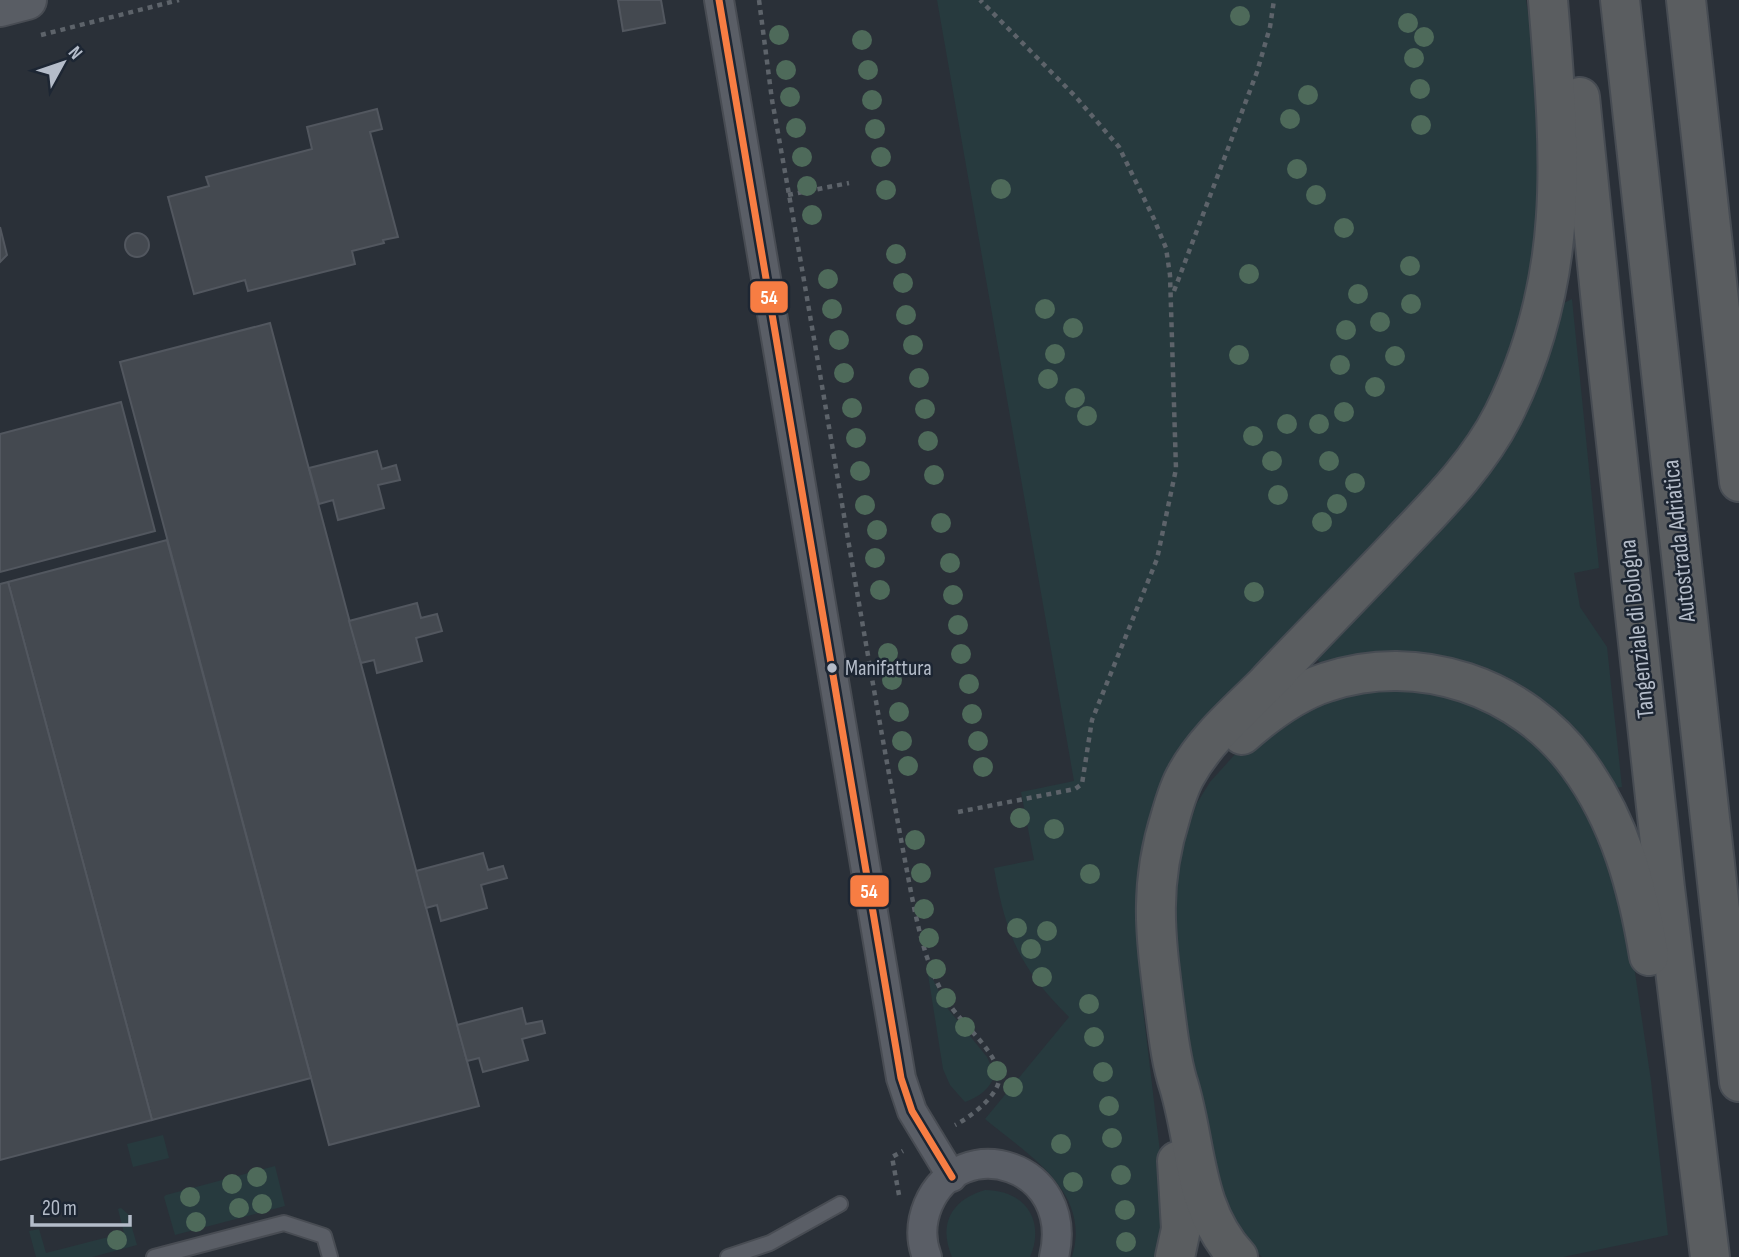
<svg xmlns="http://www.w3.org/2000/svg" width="1739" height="1257" font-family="'Sofia Sans Condensed',sans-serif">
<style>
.green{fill:#273a3e}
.building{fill:#444950;stroke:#52575f;stroke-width:2}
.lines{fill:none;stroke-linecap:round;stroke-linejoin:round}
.service-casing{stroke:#484c53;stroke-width:18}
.minor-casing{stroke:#484c53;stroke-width:32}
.secondary-casing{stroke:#484c53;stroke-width:42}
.motorway-casing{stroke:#474c53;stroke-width:42}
.path{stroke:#5d636a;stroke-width:4.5;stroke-dasharray:5 5;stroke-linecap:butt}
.service{stroke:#5a5e66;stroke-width:14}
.minor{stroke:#5a5e66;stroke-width:28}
.secondary{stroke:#595d64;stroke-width:38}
.motorway{stroke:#5a5d60;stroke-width:38}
.bus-1-casing{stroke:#1d2633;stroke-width:12}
.bus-1{stroke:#f77d43;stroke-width:7}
.tree{fill:#4e6a5a}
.bus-dot{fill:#b4bcc9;stroke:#1d2633;stroke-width:2.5}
.labels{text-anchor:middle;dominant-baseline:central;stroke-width:5;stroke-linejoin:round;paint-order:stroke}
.bus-label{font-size:22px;fill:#b4bcc9;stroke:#1d2633;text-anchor:start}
.street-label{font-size:24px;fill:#b4bcc9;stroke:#1d2633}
.line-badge{stroke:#1d2633;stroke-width:2.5}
.badge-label{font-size:19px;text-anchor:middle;font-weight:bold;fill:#fff}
</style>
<rect width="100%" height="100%" fill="#2a3038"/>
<g class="green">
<path d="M937 0H1526L1543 109 1536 246 1516 344 1486 416 1147 831 1138 876V900L1143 1009 1163 1177 1164 1215 1157 1257H1072C1092 1191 1028 1155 985 1119L1069 1017C1020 968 1006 936 994 868L1034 860 1021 792 1074 781Z"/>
<polygon points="1572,299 1599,568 1574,573 1580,607 1607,647 1622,787 1614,788 1589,751 1350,657 1320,662 1316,659 1555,329 1564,303"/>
<polygon points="1418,686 1505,716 1557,763 1607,847 1634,966 1651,1081 1668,1235 1563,1257 1262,1257 1231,1226 1195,1113 1173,901 1181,848 1197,803 1210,782 1238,751 1324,696"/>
<path d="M927 968 948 1009 987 1057 995 1074C991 1088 979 1097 965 1102L950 1085 943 1069Z"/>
<polygon points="163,1135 169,1158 133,1167 127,1144"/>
<polygon points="275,1166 285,1206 175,1235 164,1197 166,1195"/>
<path d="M985 1190C1024 1190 1046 1220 1030 1257H952C938 1224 951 1200 985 1190Z"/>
<polygon points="121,1208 128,1214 137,1245 92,1257 36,1257 29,1231 39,1229 46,1253 124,1233 118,1209"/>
</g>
<g class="building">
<polygon points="618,0 661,0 665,23 623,31"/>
<polygon points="377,109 382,129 370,132 398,237 383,240 384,243 352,251 355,264 248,291 245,280 194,294 168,197 209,186 206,177 312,149 307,127"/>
<polygon points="0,227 7,255 0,262"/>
<circle cx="137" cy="245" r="12"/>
<polygon points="270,323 479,1106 329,1145 120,362"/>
<polygon points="121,402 155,531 0,572 0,434"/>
<polygon points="377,451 382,469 396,465 400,480 378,485 384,508 338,520 333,500 319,504 309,468"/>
<polygon points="167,540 311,1078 152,1120 8,582"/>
<polygon points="8,582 152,1120 0,1160 0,584"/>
<polygon points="417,603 421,618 437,614 442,631 416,638 422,661 377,673 374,660 361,663 349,621"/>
<polygon points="483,853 488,870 503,866 507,878 481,885 487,908 441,921 437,905 426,908 416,871"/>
<polygon points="522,1008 526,1024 542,1021 545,1033 522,1039 528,1060 483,1072 479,1058 467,1061 457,1025"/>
</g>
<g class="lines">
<g class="service-casing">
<g id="service">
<polyline points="154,1257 284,1223 324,1236 330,1257"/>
<polyline points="728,1257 770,1243 840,1204"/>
</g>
</g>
<g class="minor-casing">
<g id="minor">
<polyline points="719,0 901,1078 912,1111 952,1177"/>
<path d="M927 1257C920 1239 921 1222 928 1205 960 1130 1076 1164 1054 1257"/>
</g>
</g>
<g class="secondary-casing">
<polyline id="secondary" points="0,7 27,0"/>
</g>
<g class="motorway-casing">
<g id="motorway">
<polyline points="1620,0 1739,1082"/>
<polyline points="1686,0 1739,482"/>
<polyline points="1580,97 1604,333 1665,888 1710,1257"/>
<path d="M1242 735C1267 713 1295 692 1327 682 1418 651 1522 687 1578 764 1620 821 1638 888 1649 956"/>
<polyline points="1175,1257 1181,1229 1177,1161"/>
<path d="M1238 1257C1193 1209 1197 1146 1179 1086 1170 1059 1168 1031 1164 1003 1155 932 1149 884 1171 815 1175 801 1179 787 1186 775 1205 740 1237 713 1265 685 1310 637 1357 590 1402 542 1439 503 1478 464 1503 415 1573 276 1560 149 1548 0"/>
</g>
</g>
<g class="path">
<path d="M759 0 772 100C820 362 860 625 910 887 918 928 926 968 949 1004 962 1024 1002 1056 999 1080 997 1097 969 1118 955 1125"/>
<polyline points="41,35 179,0"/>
<polyline points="788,195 849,183"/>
<polyline points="1174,291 1257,72 1270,27 1274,0"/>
<polyline points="958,812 1075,789 1082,784 1092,720 1157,559 1176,469 1170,275 1166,248 1154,219 1119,147 1075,96 980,0"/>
<polyline points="899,1195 892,1157 903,1151"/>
</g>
<use href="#service" class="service"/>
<use href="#minor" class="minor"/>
<use href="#secondary" class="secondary"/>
<use href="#motorway" class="motorway"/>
<g class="bus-1-casing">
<polyline id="bus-1" points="719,0 901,1078 912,1111 952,1177"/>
</g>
<use href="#bus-1" class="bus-1"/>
</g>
<g class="tree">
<circle cx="1240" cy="16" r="10"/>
<circle cx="1408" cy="23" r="10"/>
<circle cx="779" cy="35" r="10"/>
<circle cx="1424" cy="37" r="10"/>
<circle cx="862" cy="40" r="10"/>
<circle cx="1414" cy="58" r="10"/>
<circle cx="786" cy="70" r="10"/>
<circle cx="868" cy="70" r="10"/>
<circle cx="1420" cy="89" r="10"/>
<circle cx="1308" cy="95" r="10"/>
<circle cx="790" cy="97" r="10"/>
<circle cx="872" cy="100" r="10"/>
<circle cx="1290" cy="119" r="10"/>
<circle cx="1421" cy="125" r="10"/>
<circle cx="796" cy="128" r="10"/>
<circle cx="875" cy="129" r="10"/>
<circle cx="802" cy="157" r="10"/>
<circle cx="881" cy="157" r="10"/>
<circle cx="1297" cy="169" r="10"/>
<circle cx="807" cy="186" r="10"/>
<circle cx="1001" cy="189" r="10"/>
<circle cx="886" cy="190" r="10"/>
<circle cx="1316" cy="195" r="10"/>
<circle cx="812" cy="215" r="10"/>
<circle cx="1344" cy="228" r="10"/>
<circle cx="896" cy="254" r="10"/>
<circle cx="1410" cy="266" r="10"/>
<circle cx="1249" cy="274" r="10"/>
<circle cx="828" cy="279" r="10"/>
<circle cx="903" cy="283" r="10"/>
<circle cx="1358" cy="294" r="10"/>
<circle cx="1411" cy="304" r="10"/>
<circle cx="832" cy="309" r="10"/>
<circle cx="1045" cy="309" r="10"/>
<circle cx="906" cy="315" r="10"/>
<circle cx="1380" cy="322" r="10"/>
<circle cx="1073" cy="328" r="10"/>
<circle cx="1346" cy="330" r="10"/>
<circle cx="839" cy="340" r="10"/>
<circle cx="913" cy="345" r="10"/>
<circle cx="1055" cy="354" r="10"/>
<circle cx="1239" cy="355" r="10"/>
<circle cx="1395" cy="356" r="10"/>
<circle cx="1340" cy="365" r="10"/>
<circle cx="844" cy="373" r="10"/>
<circle cx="919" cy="378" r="10"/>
<circle cx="1048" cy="379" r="10"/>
<circle cx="1375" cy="387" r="10"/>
<circle cx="1075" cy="398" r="10"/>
<circle cx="852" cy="408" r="10"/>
<circle cx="925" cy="409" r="10"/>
<circle cx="1344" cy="412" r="10"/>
<circle cx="1087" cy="416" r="10"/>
<circle cx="1287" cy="424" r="10"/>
<circle cx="1319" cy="424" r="10"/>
<circle cx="1253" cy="436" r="10"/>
<circle cx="856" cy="438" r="10"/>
<circle cx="928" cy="441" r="10"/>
<circle cx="1272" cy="461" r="10"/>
<circle cx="1329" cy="461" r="10"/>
<circle cx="860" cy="471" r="10"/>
<circle cx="934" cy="475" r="10"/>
<circle cx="1355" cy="483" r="10"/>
<circle cx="1278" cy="495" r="10"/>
<circle cx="1337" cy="504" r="10"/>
<circle cx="865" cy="505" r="10"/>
<circle cx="1322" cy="522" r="10"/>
<circle cx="941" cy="523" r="10"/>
<circle cx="877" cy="530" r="10"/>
<circle cx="875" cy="558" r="10"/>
<circle cx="950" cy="563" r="10"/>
<circle cx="880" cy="590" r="10"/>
<circle cx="1254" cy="592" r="10"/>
<circle cx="953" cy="595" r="10"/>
<circle cx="958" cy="625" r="10"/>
<circle cx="888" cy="653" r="10"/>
<circle cx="961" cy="654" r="10"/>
<circle cx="892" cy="680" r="10"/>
<circle cx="969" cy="684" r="10"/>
<circle cx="899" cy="712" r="10"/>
<circle cx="972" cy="714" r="10"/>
<circle cx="902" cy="741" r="10"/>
<circle cx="978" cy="741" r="10"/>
<circle cx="908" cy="766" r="10"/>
<circle cx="983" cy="767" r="10"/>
<circle cx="1020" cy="818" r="10"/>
<circle cx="1054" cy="829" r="10"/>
<circle cx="915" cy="840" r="10"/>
<circle cx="921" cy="873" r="10"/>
<circle cx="1090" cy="874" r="10"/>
<circle cx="924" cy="909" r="10"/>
<circle cx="1017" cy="928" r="10"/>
<circle cx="1047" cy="931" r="10"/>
<circle cx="929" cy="938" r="10"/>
<circle cx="1031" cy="949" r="10"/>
<circle cx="936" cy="969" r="10"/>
<circle cx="1042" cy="977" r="10"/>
<circle cx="946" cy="998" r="10"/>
<circle cx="1089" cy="1004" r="10"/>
<circle cx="965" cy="1027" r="10"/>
<circle cx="1094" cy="1037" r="10"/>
<circle cx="997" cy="1071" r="10"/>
<circle cx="1103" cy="1072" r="10"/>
<circle cx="1013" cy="1087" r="10"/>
<circle cx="1109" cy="1106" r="10"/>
<circle cx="1112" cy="1138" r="10"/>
<circle cx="1061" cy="1144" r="10"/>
<circle cx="1121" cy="1175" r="10"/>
<circle cx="257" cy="1177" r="10"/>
<circle cx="1073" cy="1182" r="10"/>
<circle cx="232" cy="1184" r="10"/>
<circle cx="190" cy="1197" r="10"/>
<circle cx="262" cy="1204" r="10"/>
<circle cx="239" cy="1208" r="10"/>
<circle cx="1125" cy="1210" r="10"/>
<circle cx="196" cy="1222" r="10"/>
<circle cx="117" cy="1240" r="10"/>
<circle cx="1126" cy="1242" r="10"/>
</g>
<circle class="bus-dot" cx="832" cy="668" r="6"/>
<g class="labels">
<g class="bus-label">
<text x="845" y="668">Manifattura</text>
</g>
<g class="street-label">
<text transform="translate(1679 541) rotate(-96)">Autostrada Adriatica</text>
<text transform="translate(1637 629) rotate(-96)">Tangenziale di Bologna</text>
</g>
</g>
<g class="line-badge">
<rect x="749" y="280" width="40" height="34" rx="7" fill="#f77d43"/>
<rect x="849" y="874" width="41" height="34" rx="7" fill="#f77d43"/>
</g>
<g class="badge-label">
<text x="769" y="304">54</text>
<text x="869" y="898">54</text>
</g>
<g transform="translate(63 63) rotate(50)" stroke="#1d2633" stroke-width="5" paint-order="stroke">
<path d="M0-5L12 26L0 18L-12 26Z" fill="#b4bcc9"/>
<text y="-10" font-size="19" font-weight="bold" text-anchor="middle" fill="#b4bcc9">N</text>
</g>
<path d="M32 1215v10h98v-10" fill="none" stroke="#b4bcc9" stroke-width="3.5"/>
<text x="42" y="1215" font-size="21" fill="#b4bcc9" stroke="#1d2633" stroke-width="5" paint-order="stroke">20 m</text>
</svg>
